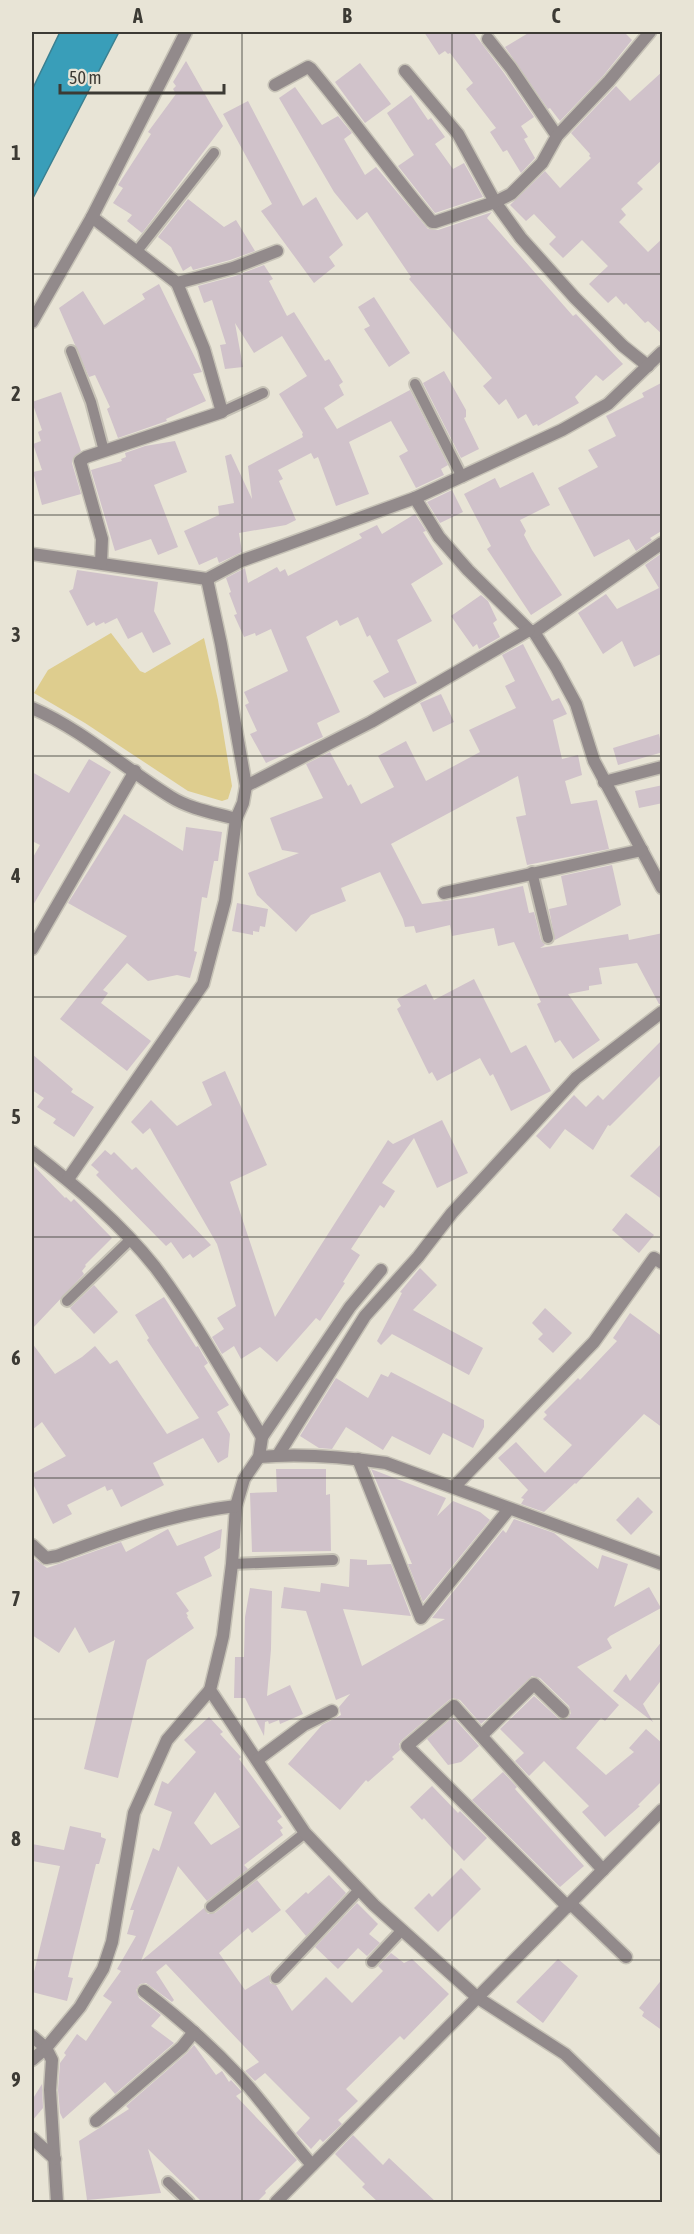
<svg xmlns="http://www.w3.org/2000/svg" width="694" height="2234" font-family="'Asap Condensed',sans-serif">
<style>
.green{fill:#decd8e}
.water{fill:#399eb9;stroke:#3a8091;stroke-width:1.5}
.building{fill:#d0c2ca;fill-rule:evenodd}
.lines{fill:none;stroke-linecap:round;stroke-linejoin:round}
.service-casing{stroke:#c6c2b6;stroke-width:14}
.minor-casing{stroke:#c6c2b6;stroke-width:15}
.tertiary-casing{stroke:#c6c2b6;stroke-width:15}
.service{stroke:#928a8b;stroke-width:10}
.minor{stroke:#928a8b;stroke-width:12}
.tertiary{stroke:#928a8b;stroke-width:12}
.grid{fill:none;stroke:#3c3a34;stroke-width:1.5;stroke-opacity:0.55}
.neatline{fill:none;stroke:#3c3a34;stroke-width:2}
.grid-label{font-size:20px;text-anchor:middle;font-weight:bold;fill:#3c3a34}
</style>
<rect width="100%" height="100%" fill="#e8e4d6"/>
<polygon class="green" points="111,633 140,671 145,673 204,638 218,700 232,786 228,799 222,801 188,791 85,723 34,693 48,670"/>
<polygon class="water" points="60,32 119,32 32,200 32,90"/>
<g class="building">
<polygon points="424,32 473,32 504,73 534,117 521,126 528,137 524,139 535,158 521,173 507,150 503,152 490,132 496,128 466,89 473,83 450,53 448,54 445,51 439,55"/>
<polygon points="530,32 624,32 632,40 603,76 560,121 550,108 548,109 505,47"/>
<polygon points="186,61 223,126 142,233 127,221 132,215 113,203 123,188 118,185 151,134 148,132 176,94 173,89 176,86 173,82"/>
<polygon points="360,63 391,104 365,123 335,82"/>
<polygon points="663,71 663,159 637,183 643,189 621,209 626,215 619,222 648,252 663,238 663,335 648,321 645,323 626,303 624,305 616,296 608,303 589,284 608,266 582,240 563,258 549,244 556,237 534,214 526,221 510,205 545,171 560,188 591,158 589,156 590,154 571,133 616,86 630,101"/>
<polygon points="295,87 322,125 338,116 352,133 344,139 365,175 376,167 428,229 438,230 492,212 487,218 573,316 576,314 623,364 603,381 596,375 575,397 579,403 538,426 537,424 533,426 526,414 518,419 506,399 499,405 483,386 492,378 409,279 411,277 367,212 357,220 334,192 279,98"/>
<polygon points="411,95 428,120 431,118 445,137 435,144 453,169 464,163 483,197 435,213 398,166 414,155 387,113"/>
<polygon points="248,101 303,206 316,197 343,245 329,257 335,266 314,283 261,211 272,204 223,114"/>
<polygon points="188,199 224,227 236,220 255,251 230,260 193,270 191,266 183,271 171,247 158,237"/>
<polygon points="264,265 273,279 269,281 287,316 294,312 325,361 329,359 343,382 339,385 344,395 324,408 337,429 410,390 448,465 441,469 444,475 416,488 399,456 408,451 391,421 349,442 369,494 336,506 318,457 314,459 311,453 278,470 283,479 279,481 296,520 286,525 239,533 242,552 219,563 217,557 199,565 184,531 219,515 218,506 234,503 225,456 231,454 252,499 248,466 303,437 302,434 303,433 279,394 307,376 282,336 254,353 235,323 243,367 225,369 220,345 226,344 212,300 204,303 198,286 235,276"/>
<polygon points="159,284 202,372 193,374 206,401 166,419 167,421 118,438 107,409 110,407 95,375 89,377 59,308 83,291 104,325 145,299 142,294"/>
<polygon points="374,297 410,353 389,367 364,329 370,326 358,307"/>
<polygon points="444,371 466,410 466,417 464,418 479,449 461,458 423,383"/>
<polygon points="663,382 663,530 650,538 652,540 636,551 629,539 594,557 558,488 598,467 588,450 616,436 606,416 644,397 642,393"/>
<polygon points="61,392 81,451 73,458 72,463 81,494 42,505 33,472 42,470 33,444 41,441 38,432 42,430 32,402"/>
<polygon points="175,441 187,472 154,485 178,547 158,555 151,539 115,551 91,470 122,461 121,459 126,457 125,453 145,446"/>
<polygon points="533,472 550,505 520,520 526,531 524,535 532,550 562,595 531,615 487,549 491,546 464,494 495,478 500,488"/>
<polygon points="452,490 463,512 440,523 427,502"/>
<polygon points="415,514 426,531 423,532 443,564 411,584 432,621 397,640 417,683 384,698 373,681 389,672 370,635 367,637 358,617 340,626 337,620 306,637 340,712 317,723 323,737 266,763 250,734 257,731 245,705 249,703 244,692 288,671 271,629 256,636 255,633 244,637 234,615 237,614 229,593 231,592 226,578 245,568 248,583 277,567 280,572 285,569 288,576 362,538 359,534 377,525 382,534"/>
<polygon points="662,553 663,653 634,667 622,641 603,654 578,613 606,594 617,609 659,588 645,565"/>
<polygon points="77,570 158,582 154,611 171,644 153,653 142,632 128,639 117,618 105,624 104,622 96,626 94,622 87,626 69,591 73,589"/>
<polygon points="481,595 488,601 497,620 493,623 500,637 479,649 477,644 473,647 451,616"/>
<polygon points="523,644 552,701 559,698 567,714 553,720 562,759 578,755 582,775 565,781 571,804 597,800 609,849 527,865 516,817 526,815 518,776 391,844 422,904 474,897 523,886 529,913 534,912 541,940 545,945 540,948 628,934 629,940 663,933 663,1004 659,1004 637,963 599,968 602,984 589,986 589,990 568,994 600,1040 573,1059 560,1040 555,1043 537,1004 541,1002 514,942 498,946 494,928 452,936 450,925 416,933 414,926 405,927 403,919 380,872 341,888 346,901 311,915 296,932 257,895 248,873 299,853 282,850 270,818 323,798 306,764 330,752 348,786 351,784 361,804 394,787 378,756 406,741 426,781 480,752 469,730 516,708 505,686 515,681 502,655"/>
<polygon points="441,694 454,722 433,732 420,703"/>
<polygon points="659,734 663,752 618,765 613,748"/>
<polygon points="89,759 111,772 32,907 32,859 40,845 32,841 32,772 69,793"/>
<polygon points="663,785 663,803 639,808 635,791"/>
<polygon points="124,814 183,851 186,827 222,832 218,861 214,861 207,898 202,897 194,951 197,952 190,978 177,975 148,981 127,963 103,990 108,993 101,1003 151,1041 127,1071 60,1019 127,936 68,903"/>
<polygon points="612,865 621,905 555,940 549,909 567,905 561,876"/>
<polygon points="237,903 268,909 265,927 260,926 259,932 253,931 253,935 232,931"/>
<polygon points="474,979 511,1053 526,1045 551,1091 511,1111 493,1074 490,1076 480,1058 437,1081 432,1072 429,1074 397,1009 401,1006 397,999 426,984 434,1000"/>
<polygon points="663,1039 663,1073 610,1126 608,1125 593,1150 565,1129 550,1149 536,1136 574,1095 586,1107 598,1095 603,1100"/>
<polygon points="32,1054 73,1089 71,1092 94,1107 74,1137 53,1123 56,1119 37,1107 44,1098 32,1090"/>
<polygon points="225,1071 267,1165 230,1182 275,1317 388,1140 393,1144 442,1120 468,1173 437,1188 414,1138 382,1183 395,1191 384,1208 380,1205 351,1249 360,1255 343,1282 345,1283 320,1321 316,1318 277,1362 260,1347 241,1359 234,1346 222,1354 212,1337 224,1329 217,1318 236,1306 217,1244 150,1128 143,1134 131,1122 151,1100 177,1126 212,1105 202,1082"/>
<polygon points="663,1142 663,1200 630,1176"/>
<polygon points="105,1150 111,1155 114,1152 132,1170 136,1167 211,1245 193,1258 190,1254 183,1259 171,1242 166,1246 96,1175 99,1172 91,1165"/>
<polygon points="32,1164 65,1198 66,1197 71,1202 74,1199 112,1238 85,1265 86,1266 82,1271 84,1274 32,1329"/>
<polygon points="626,1213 654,1235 639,1253 612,1230"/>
<polygon points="420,1268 437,1285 413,1310 483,1348 469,1375 392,1334 381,1345 377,1341 402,1293 400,1292"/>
<polygon points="94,1285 118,1312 94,1334 70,1308"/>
<polygon points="164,1297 196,1347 198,1346 203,1355 208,1363 204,1366 229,1405 217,1412 230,1434 228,1457 218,1463 203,1438 153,1463 164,1485 121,1507 112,1489 107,1491 105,1486 67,1505 72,1514 53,1524 32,1482 32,1474 66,1456 42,1422 32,1430 32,1343 55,1374 82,1357 95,1346 110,1364 117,1360 167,1434 199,1418 147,1340 149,1338 135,1315"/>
<polygon points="545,1308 572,1333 553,1353 538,1339 543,1334 532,1323"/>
<polygon points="630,1313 663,1337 663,1428 644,1414 576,1484 575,1483 544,1512 521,1504 524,1499 521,1498 528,1490 498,1458 516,1442 545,1473 572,1445 543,1419 547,1415 544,1412 578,1378 580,1380 617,1341 613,1338"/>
<polygon points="391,1372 484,1420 484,1427 473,1448 443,1433 430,1455 392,1436 383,1450 346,1427 332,1449 319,1448 300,1436 336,1378 368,1398 381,1374 388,1377"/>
<polygon points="276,1469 326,1469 326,1495 330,1494 331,1551 252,1552 250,1493 277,1492"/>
<polygon points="371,1469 446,1498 437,1516 453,1501 480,1512 490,1520 423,1602 408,1564 412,1564"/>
<polygon points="638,1497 653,1512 631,1535 616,1520"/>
<polygon points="514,1519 554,1533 598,1569 602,1555 628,1564 614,1607 649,1587 661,1608 610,1636 607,1639 612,1648 577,1667 619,1705 605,1721 601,1718 576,1748 606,1775 634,1752 629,1748 646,1729 663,1744 663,1780 638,1805 640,1806 605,1837 582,1812 589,1806 544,1761 529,1776 515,1761 524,1753 500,1729 534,1696 560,1720 568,1718 571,1713 569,1706 540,1678 532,1676 481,1724 460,1700 453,1698 449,1700 402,1740 399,1744 400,1750 392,1757 394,1759 368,1782 366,1780 340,1810 288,1764 322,1725 341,1715 339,1707 350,1694 336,1700 306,1611 281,1608 284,1587 320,1592 321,1583 349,1587 350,1559 367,1560 367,1565 391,1564 411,1616 343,1609 362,1666 445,1619 432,1618 503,1530 506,1533"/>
<polygon points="168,1529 177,1546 222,1529 220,1548 204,1557 212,1576 176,1593 189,1611 186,1613 188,1616 187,1617 194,1628 147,1660 118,1778 84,1769 115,1640 89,1653 75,1627 59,1653 32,1635 32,1557 47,1568 121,1542 126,1552"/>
<polygon points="250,1588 272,1591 271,1649 267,1696 290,1685 303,1714 280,1724 279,1720 269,1724 268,1721 265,1722 264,1736 245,1698 234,1698 235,1657 244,1657 245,1617"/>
<polygon points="663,1640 663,1678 643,1704 653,1722 613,1691 626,1674 630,1681"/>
<path d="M209 1717 223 1732 220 1734 241 1757 239 1759 282 1817 277 1821 283 1828 280 1830 283 1835 244 1865 248 1869 207 1901 178 1866 141 1961 204 1908 208 1914 215 1913 257 1880 281 1910 252 1933 248 1928 219 1953 245 1990 269 1975 270 1983 276 1985 292 2011 326 1977 352 2003 383 1971 378 1966 391 1953 404 1963 412 1959 449 1994 404 2040 400 2036 346 2089 358 2101 338 2120 342 2124 323 2142 320 2139 311 2149 296 2133 310 2118 265 2073 255 2081 245 2071 259 2062 166 1964 156 1972 174 2000 172 2002 146 1983 140 1984 136 1990 139 1998 161 2015 151 2026 174 2043 115 2094 105 2082 63 2119 60 2113 58 2090 60 2063 66 2055 64 2053 77 2034 86 2041 112 2002 103 1996 121 1971 117 1969 136 1936 127 1934 134 1910H130L153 1848 159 1851 172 1812 154 1805 162 1781 168 1784 196 1752 184 1740ZM215 1792 240 1827 211 1845 194 1823Z"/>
<polygon points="453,1717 479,1746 461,1762 448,1765 427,1739"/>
<polygon points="503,1772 517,1787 515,1789 584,1866 560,1887 472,1800"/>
<polygon points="432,1786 458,1813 460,1811 487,1838 464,1861 424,1818 422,1820 410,1807"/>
<polygon points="70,1826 101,1833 101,1837 106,1839 99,1864 96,1864 68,1977 73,1978 67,2001 32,1992 32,1980 60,1866 32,1861 32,1844 64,1850"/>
<polygon points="461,1868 481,1889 438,1932 414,1908 429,1893 432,1897"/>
<polygon points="329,1875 346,1893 306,1936 285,1911 306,1892 308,1894"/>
<polygon points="357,1903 378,1924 369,1934 380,1943 367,1956 358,1948 338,1969 315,1947"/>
<polygon points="558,1959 578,1976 543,2023 516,2002"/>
<polygon points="663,1978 663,2031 642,2016 644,2012 639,2008"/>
<polygon points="194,2045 216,2075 222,2071 229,2082 231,2080 242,2092 236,2096 297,2160 265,2191 266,2193 257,2202 202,2202 148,2149 161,2193 87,2200 79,2141 129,2109 126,2106 187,2053"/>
<polygon points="42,2084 43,2108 32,2121 32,2100"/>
<polygon points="353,2135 383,2165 389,2158 436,2202 378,2202 362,2187 365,2184 335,2154"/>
</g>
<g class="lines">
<g class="service-casing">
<g id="service">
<polyline points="137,251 214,153"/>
<polyline points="71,351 91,402 104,451"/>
<polyline points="415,384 462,477"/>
<polyline points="222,412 263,393"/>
<polyline points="532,872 548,938"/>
<polyline points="67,1301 131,1239"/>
<polyline points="232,1564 333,1560"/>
<polyline points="211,1907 305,1833"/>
<polyline points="372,1962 402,1930"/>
<polyline points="276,1978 359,1890"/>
<polyline points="168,2182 189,2202"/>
</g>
</g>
<g class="minor-casing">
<g id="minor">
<polyline points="488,39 511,68 557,136"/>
<polyline points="405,71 458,134 495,202 521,238 575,298 623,346 648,366"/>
<path d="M275 85 308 67 311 69C353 119 390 172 432 222H435L495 202 511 194 542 163 557 136 609 81 650 32"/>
<polyline points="92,217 177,283 233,268 277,251"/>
<polyline points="32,322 92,217 186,32"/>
<polyline points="415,498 439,537 468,570 529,630 534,632 556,667 576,704 594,761 662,888"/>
<polyline points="32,554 207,579 241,561 415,498 562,430 608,404 662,352"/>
<polyline points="101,563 102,539 80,461 86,457 222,412 204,349 177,283"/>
<polyline points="534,632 662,543"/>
<path d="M32 708C83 730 124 768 171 797 190 809 215 813 236 819"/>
<polyline points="604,782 662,767"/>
<polyline points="246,786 371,722 529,630"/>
<polyline points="444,893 642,850"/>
<polyline points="32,949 135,771"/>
<path d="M32 1152C76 1186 120 1223 155 1267 195 1320 227 1380 262 1437"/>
<polyline points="68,1179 203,984 225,901 236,819 243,803 246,786 221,644 207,579"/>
<polyline points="381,1270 350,1307 262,1437 259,1457 244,1479 236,1506 232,1564 223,1636 210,1690 305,1833 374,1905 478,1998 565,2054 662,2148"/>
<polyline points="278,1455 365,1316 418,1257 452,1213 576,1078 662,1012"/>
<path d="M259 1457C301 1453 345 1457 386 1463L662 1564"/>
<polyline points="358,1459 421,1618 509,1509"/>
<polyline points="454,1487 594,1342 654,1258 662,1263"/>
<path d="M32 1545 46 1558 57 1556C116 1535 173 1513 236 1506"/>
<polyline points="482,1735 534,1684 563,1712"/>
<polyline points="257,1760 304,1725 332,1711"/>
<polyline points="571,1904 626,1957"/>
<polyline points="568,1907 407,1746 454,1706 603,1870"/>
<path d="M144 1991C178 2017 210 2045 239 2076 265 2104 287 2137 312 2165"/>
<polyline points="32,2036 46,2048 52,2060 50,2090 57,2202"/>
<polyline points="32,2060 46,2048 80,2007 103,1969 112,1942 134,1813 167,1740 210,1690"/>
<polyline points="96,2121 182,2047 194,2032"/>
<polyline points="32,2138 55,2159"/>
</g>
</g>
<g class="tertiary-casing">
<polyline id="tertiary" points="276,2202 662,1810"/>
</g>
<use href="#service" class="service"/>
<use href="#minor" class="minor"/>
<use href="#tertiary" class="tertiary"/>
</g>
<path class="grid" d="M242 32V2202M452 32V2202M32 274H662M32 515H662M32 756H662M32 997H662M32 1237H662M32 1478H662M32 1719H662M32 1960H662"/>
<rect width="694" height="2234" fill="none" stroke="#e8e4d6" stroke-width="66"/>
<path d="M60 84v9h164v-9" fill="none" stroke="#3c3a34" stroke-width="3"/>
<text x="69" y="84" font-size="18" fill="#3c3a34" stroke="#e8e4d6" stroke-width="4.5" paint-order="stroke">50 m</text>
<rect x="33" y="33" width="628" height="2168" class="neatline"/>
<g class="grid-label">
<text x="138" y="23">A</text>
<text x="347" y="23">B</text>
<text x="556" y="23">C</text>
<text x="16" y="160">1</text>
<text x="16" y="401">2</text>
<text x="16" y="642">3</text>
<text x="16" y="883">4</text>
<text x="16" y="1124">5</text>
<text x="16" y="1365">6</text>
<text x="16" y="1606">7</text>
<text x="16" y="1846">8</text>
<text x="16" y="2087">9</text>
</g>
</svg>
